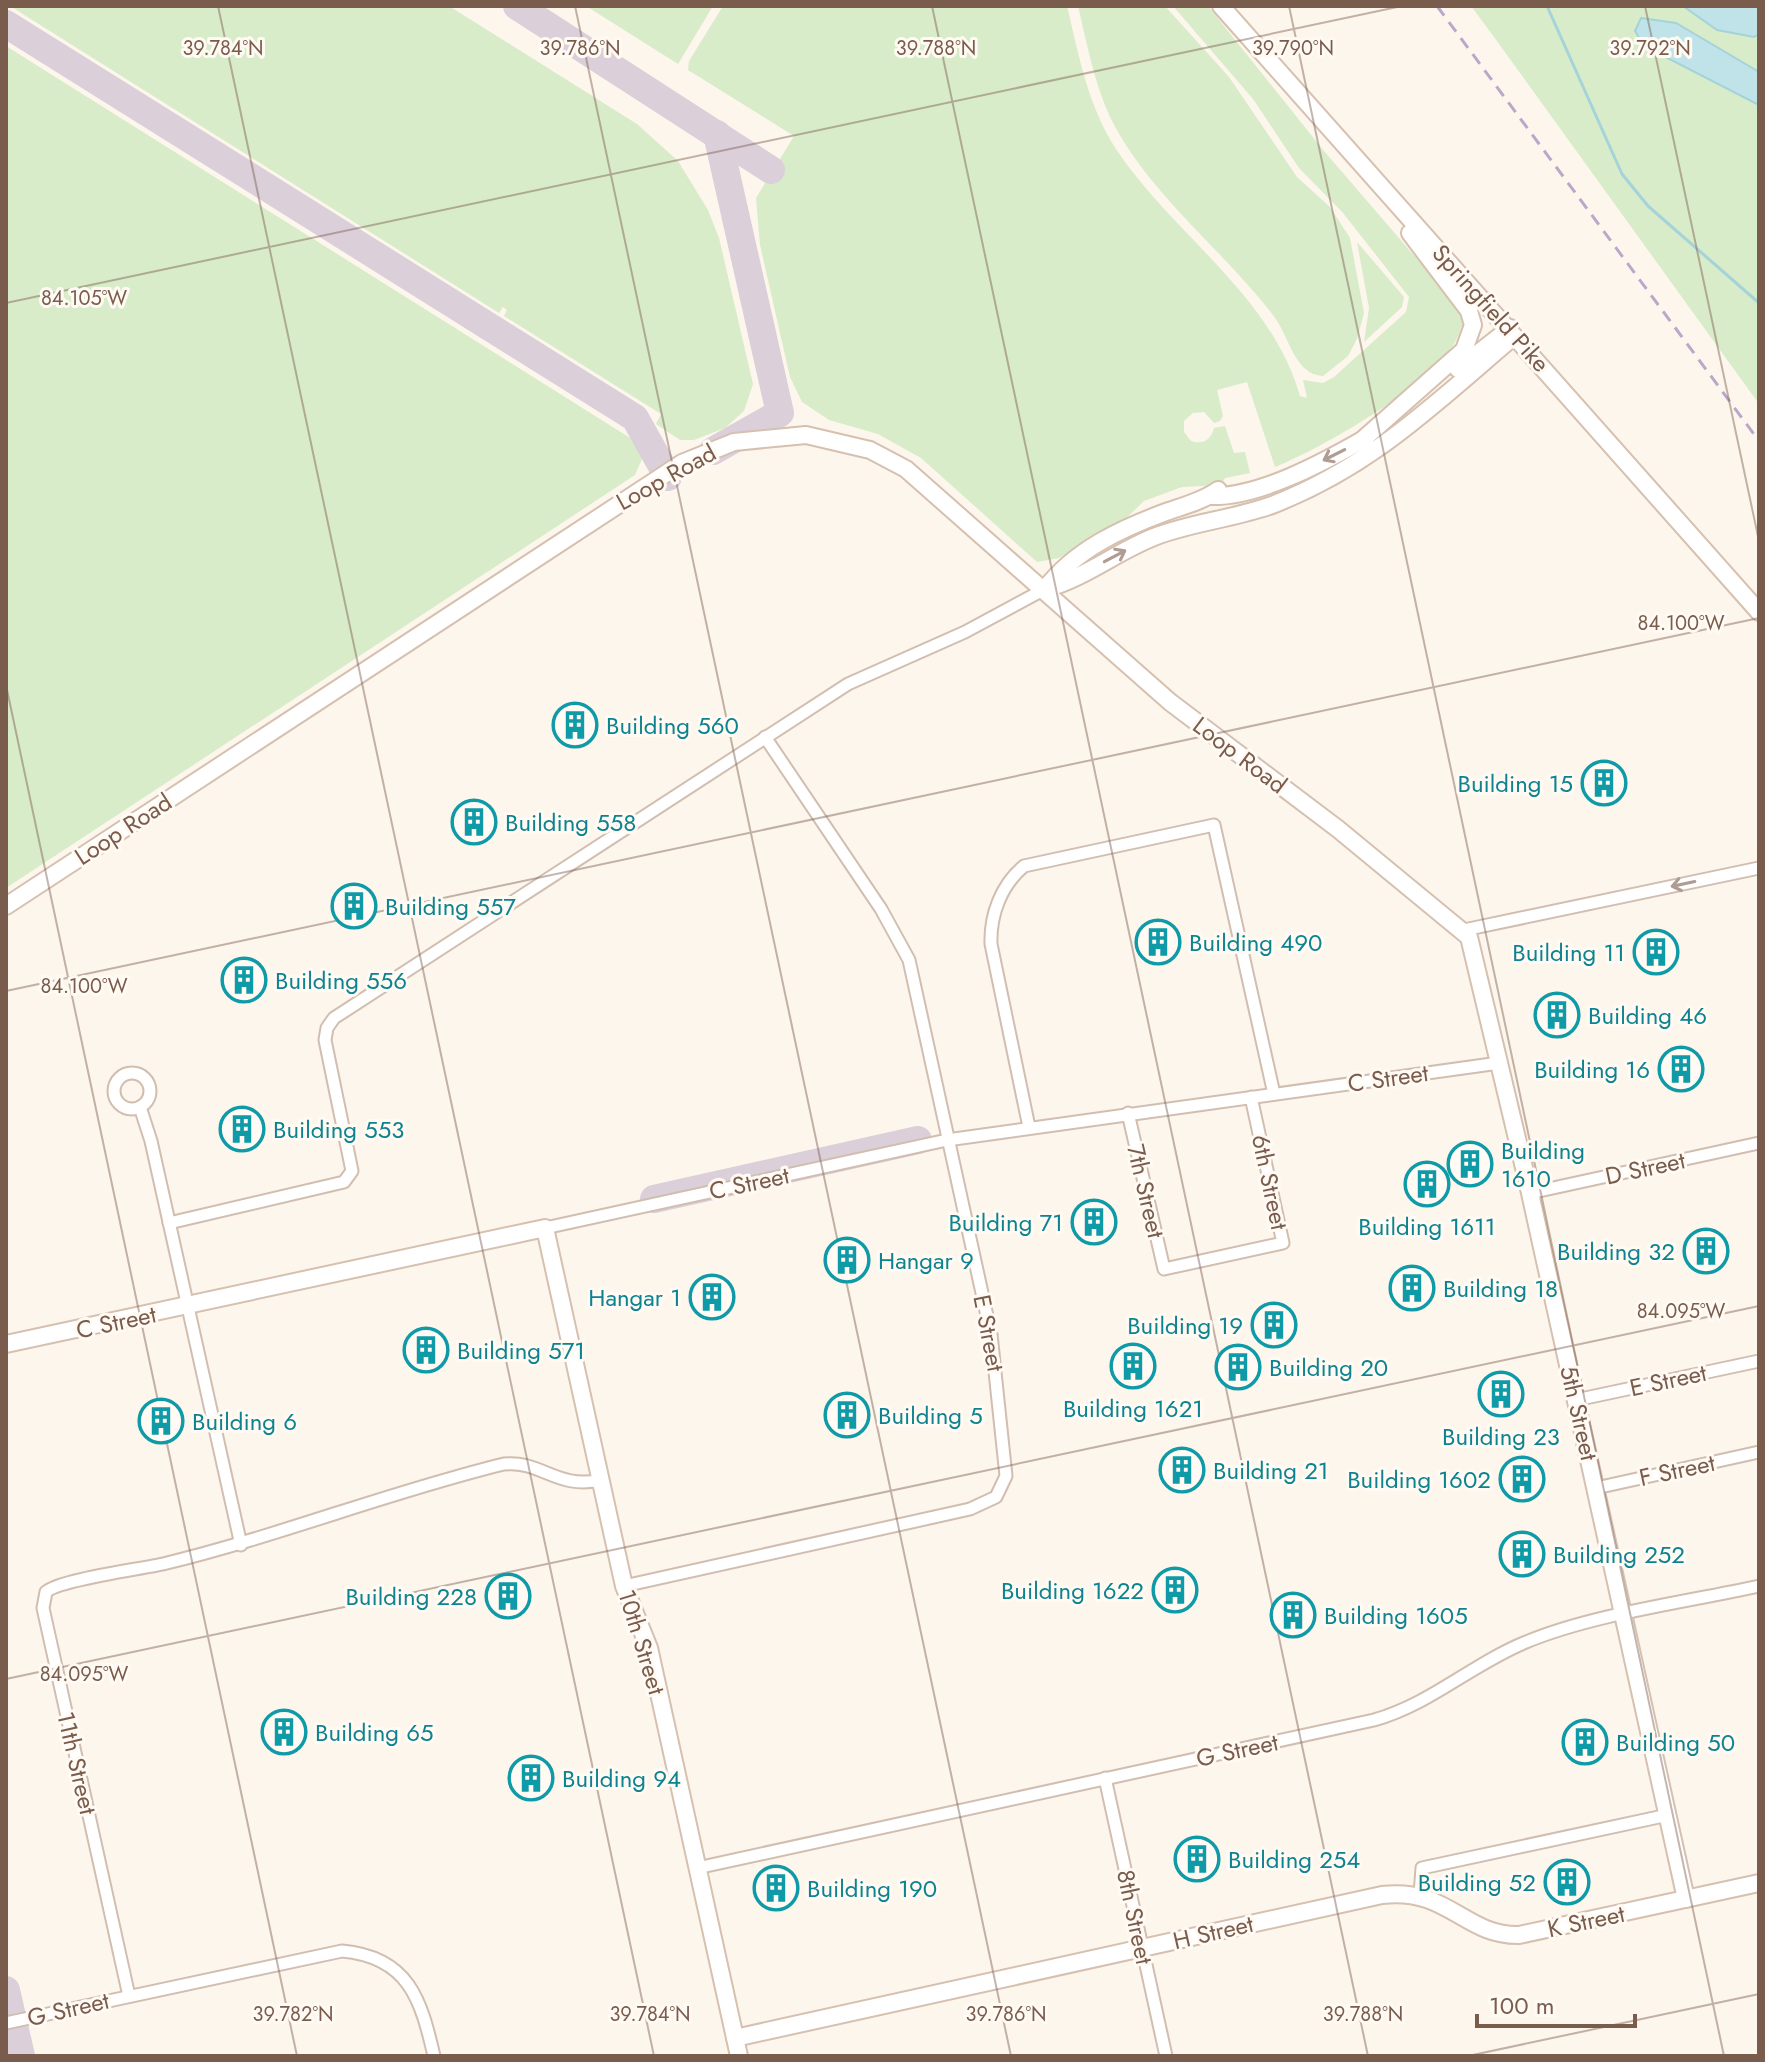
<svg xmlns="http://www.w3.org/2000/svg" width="1765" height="2062" font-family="Jost,sans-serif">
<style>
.green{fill:#d8ecc9}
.water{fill:#bfe3e8;stroke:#a5d3da;stroke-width:2}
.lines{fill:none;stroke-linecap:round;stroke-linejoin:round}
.stream{stroke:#a5d3da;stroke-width:3}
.taxiway{stroke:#dbcfda;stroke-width:28}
.street-casing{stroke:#d1beb0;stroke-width:15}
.secondary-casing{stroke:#d6c0b0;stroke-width:20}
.street{stroke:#fff;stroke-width:11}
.secondary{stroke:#fff;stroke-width:16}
.rail{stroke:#b9a8c9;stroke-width:3;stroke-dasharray:12 8;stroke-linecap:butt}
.oneway{stroke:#af9d94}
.ticks{fill:none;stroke:#7a5c4d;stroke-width:2;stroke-opacity:0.45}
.labels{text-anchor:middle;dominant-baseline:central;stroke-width:6;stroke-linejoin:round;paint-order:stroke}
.street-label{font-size:24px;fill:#7a5c4d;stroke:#fffaf3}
.culture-label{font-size:24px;fill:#0d838f;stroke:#fffaf3;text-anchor:start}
.ticks-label{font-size:20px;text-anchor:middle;fill:#7a5c4d;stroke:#fffaf3;stroke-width:6;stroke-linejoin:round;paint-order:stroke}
</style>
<rect width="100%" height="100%" fill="#fdf6ec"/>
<g class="green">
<polygon points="10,6 449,6 637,124 678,161 708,210 719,238 753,384 744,411 725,428 694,440 680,440 656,424 661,414 504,316 507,310 503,307 499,313"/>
<polygon points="586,6 713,6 678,64"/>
<path d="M723 6H1067C1079 56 1088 106 1116 149 1173 235 1271 294 1300 396L1307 398 1303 380 1323 383 1334 377 1406 312 1409 297 1343 213 1299 168 1253 99 1173 6H1208L1324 151 1461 310 1466 327H1461C1453 375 1319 450 1275 467L1247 382 1217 390 1223 416 1220 421 1214 423 1204 412 1193 413 1184 421V432L1191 441C1203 445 1211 440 1214 428L1225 426 1234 453 1245 452 1250 473 1225 478 1221 485 1182 487 1144 501 1122 522 1059 558 1037 562 921 458 878 434 829 420 802 402 790 377 760 245 756 198 794 136 688 70 689 61Z"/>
<path d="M1078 6H1165L1229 77 1297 177 1330 207 1350 238 1364 313 1357 339 1348 356 1323 376C1294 375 1289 335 1273 315 1223 250 1146 191 1110 117 1094 82 1087 44 1078 6Z"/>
<polygon points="1471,6 1759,6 1759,404 1494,37"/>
<polygon points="6,46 635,441 642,459 635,475 6,888"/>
<polygon points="1357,242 1404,297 1402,307 1364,342 1369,308"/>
</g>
<g class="water">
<polygon points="1683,6 1759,6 1759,34 1754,37 1717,30"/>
<polygon points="1641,18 1676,23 1759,72 1759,105 1644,46 1635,31"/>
</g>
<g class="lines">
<polyline class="stream" points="1547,6 1622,174 1648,206 1759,303"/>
<g class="taxiway">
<polyline points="517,6 771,170"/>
<polyline points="6,24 635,418 668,477"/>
<polyline points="713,451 780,413 717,134"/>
<polyline points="654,1199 918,1140"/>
<polyline points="6,1990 21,2056"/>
</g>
<g class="street-casing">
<g id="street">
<polyline points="1464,930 1759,868"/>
<circle cx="132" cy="1091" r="18"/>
<polyline points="140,1107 151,1141 241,1545"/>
<polyline points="1128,1113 1164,1269 1283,1243 1251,1097"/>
<path d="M1029 1127 991 944C990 915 1001 885 1024 866L1214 825 1274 1094"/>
<polyline points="1530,1193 1759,1143"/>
<polyline points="169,1223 344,1182 352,1171 325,1040 327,1028 334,1018 848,684 965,632 1045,589"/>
<polyline points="545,1228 947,1140 1499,1063"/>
<polyline points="1576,1400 1759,1361"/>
<polyline points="1596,1488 1759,1452"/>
<polyline points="624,1586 970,1509 996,1497 1006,1476 991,1334 909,960 881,909 765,737"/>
<polyline points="1105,1778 1166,2056"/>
<path d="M697 1868 1374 1720C1431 1704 1472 1664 1526 1642 1593 1614 1687 1602 1759 1586"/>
<polyline points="1420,1895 1422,1868 1668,1815"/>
<path d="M129 1996 43 1608 46 1592C58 1580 141 1569 163 1564 279 1536 389 1492 504 1464 541 1460 557 1490 601 1480"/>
<path d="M6 2023 342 1951C409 1957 421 2000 434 2056"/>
</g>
</g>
<g class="secondary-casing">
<g id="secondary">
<polyline points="1221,6 1759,612"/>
<polyline points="1458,369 1510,328"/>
<polyline points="1360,442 1464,350 1473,325 1469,311 1410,233"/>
<path d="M1210 496C1258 498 1324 462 1366 438"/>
<path d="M1045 589C1085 578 1116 552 1154 537 1192 522 1234 519 1272 505 1368 468 1429 409 1505 344L1510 328"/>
<path d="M1045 589C1075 550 1120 529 1166 512 1183 506 1203 501 1218 490"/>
<polyline points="6,906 682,463 734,442 806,435 870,450 906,469 1170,702 1338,829 1469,937 1530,1193 1686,1899"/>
<polyline points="6,1344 545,1228 624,1586 649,1648 739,2056"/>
<path d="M735 2038 1382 1895C1448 1887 1464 1936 1519 1935L1759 1883"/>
</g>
</g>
<use href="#street" class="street"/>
<use href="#secondary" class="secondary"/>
<polyline class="rail" points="1437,6 1759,441"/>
</g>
<defs><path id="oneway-shaft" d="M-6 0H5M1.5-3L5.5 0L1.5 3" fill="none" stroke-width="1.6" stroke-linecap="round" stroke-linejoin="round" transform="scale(2)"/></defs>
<g class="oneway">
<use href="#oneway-shaft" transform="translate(1334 455) rotate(153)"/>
<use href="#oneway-shaft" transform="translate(1115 556) rotate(-28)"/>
<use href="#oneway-shaft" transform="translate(1683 884) rotate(168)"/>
</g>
<path class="ticks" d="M218 6 654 2056M575 6 1011 2056M932 6 1368 2056M1289 6 1724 2056M1645 6 1759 541M6 303 1402 6M6 685 297 2056M6 991 1759 618M6 1679 1759 1306M1468 2056 1759 1994"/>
<defs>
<g id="building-ring" transform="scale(2.3)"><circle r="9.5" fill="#fffaf3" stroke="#0f9aa8" stroke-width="1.5"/><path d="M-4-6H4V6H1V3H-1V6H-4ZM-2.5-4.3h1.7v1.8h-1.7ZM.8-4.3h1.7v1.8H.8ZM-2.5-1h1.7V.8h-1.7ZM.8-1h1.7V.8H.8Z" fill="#0f9aa8"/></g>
</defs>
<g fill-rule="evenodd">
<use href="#building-ring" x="575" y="725"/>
<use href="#building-ring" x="1604" y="783"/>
<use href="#building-ring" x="474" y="822"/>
<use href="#building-ring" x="354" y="906"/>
<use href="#building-ring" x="1158" y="942"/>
<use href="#building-ring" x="1656" y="952"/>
<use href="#building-ring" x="244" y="980"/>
<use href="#building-ring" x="1557" y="1015"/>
<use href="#building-ring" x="1681" y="1069"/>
<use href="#building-ring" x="242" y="1129"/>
<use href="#building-ring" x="1470" y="1164"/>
<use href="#building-ring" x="1427" y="1184"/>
<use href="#building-ring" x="1094" y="1222"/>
<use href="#building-ring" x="1706" y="1251"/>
<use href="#building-ring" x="847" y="1260"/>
<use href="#building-ring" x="1412" y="1288"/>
<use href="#building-ring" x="712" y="1297"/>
<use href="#building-ring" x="1274" y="1325"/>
<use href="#building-ring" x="426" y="1350"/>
<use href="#building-ring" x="1133" y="1366"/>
<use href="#building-ring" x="1238" y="1367"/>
<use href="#building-ring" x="1501" y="1394"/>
<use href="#building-ring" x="847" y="1415"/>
<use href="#building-ring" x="161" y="1421"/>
<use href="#building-ring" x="1182" y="1470"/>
<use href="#building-ring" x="1522" y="1479"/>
<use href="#building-ring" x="1522" y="1554"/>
<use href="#building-ring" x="1175" y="1590"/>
<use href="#building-ring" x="508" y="1596"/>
<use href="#building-ring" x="1293" y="1615"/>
<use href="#building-ring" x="284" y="1732"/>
<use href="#building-ring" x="1585" y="1742"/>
<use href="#building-ring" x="531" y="1778"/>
<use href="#building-ring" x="1197" y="1859"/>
<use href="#building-ring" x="1567" y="1882"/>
<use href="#building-ring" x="776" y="1888"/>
</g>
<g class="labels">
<g class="street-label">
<text transform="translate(1491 308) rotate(48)">Springfield Pike</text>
<text transform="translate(666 477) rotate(-29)">Loop Road</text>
<text transform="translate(1240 755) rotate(37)">Loop Road</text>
<text transform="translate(123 829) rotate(-33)">Loop Road</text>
<text transform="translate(1388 1078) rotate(-8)">C Street</text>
<text transform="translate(1645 1168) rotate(-12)">D Street</text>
<text transform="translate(1270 1182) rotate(78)">6th Street</text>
<text transform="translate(749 1183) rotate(-12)">C Street</text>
<text transform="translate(1146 1191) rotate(77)">7th Street</text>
<text transform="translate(116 1322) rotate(-12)">C Street</text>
<text transform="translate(989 1333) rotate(79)">E Street</text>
<text transform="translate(1668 1380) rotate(-12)">E Street</text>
<text transform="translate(1579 1413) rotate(77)">5th Street</text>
<text transform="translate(1677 1470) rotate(-12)">F Street</text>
<text transform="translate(642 1642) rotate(73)">10th Street</text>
<text transform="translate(1237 1750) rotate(-12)">G Street</text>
<text transform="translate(77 1763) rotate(77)">11th Street</text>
<text transform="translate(1135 1917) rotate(78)">8th Street</text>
<text transform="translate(1586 1921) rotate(-12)">K Street</text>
<text transform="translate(1213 1932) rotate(-13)">H Street</text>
<text transform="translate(68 2009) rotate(-13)">G Street</text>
</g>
<g class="culture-label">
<text x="606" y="725">Building 560</text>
<text x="1573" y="783" text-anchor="end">Building 15</text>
<text x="505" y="822">Building 558</text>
<text x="385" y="906">Building 557</text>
<text x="1189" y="942">Building 490</text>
<text x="1625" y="952" text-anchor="end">Building 11</text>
<text x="275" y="980">Building 556</text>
<text x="1588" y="1015">Building 46</text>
<text x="1650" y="1069" text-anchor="end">Building 16</text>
<text x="273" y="1129">Building 553</text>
<text x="1501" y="1150">Building<tspan x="1501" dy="28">1610</tspan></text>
<text x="1063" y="1222" text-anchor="end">Building 71</text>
<text x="1427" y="1226" text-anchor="middle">Building 1611</text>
<text x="1675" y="1251" text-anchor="end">Building 32</text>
<text x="878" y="1260">Hangar 9</text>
<text x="1443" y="1288">Building 18</text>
<text x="681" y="1297" text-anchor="end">Hangar 1</text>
<text x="1243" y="1325" text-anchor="end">Building 19</text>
<text x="457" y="1350">Building 571</text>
<text x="1269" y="1367">Building 20</text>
<text x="1133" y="1408" text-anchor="middle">Building 1621</text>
<text x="878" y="1415">Building 5</text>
<text x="192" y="1421">Building 6</text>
<text x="1501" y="1436" text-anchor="middle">Building 23</text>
<text x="1213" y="1470">Building 21</text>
<text x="1491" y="1479" text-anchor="end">Building 1602</text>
<text x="1553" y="1554">Building 252</text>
<text x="1144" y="1590" text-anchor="end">Building 1622</text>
<text x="477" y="1596" text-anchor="end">Building 228</text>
<text x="1324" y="1615">Building 1605</text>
<text x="315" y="1732">Building 65</text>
<text x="1616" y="1742">Building 50</text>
<text x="562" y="1778">Building 94</text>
<text x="1228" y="1859">Building 254</text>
<text x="1536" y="1882" text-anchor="end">Building 52</text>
<text x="807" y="1888">Building 190</text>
</g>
</g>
<g class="ticks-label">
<text x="223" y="55">39.784°N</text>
<text x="580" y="55">39.786°N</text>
<text x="936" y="55">39.788°N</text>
<text x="1293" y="55">39.790°N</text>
<text x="1650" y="55">39.792°N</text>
<text x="84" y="305">84.105°W</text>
<text x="1681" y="630">84.100°W</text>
<text x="84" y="993">84.100°W</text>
<text x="1681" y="1318">84.095°W</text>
<text x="84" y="1681">84.095°W</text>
<text x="293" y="2021">39.782°N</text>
<text x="650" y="2021">39.784°N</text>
<text x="1006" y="2021">39.786°N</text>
<text x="1363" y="2021">39.788°N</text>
</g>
<rect width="1765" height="2062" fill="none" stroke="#7a5c4d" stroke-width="16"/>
<path d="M1477 2014v12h158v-12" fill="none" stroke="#7a5c4d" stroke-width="4"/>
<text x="1489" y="2014" font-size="24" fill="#7a5c4d" stroke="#fffaf3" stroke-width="6" paint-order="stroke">100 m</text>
</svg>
